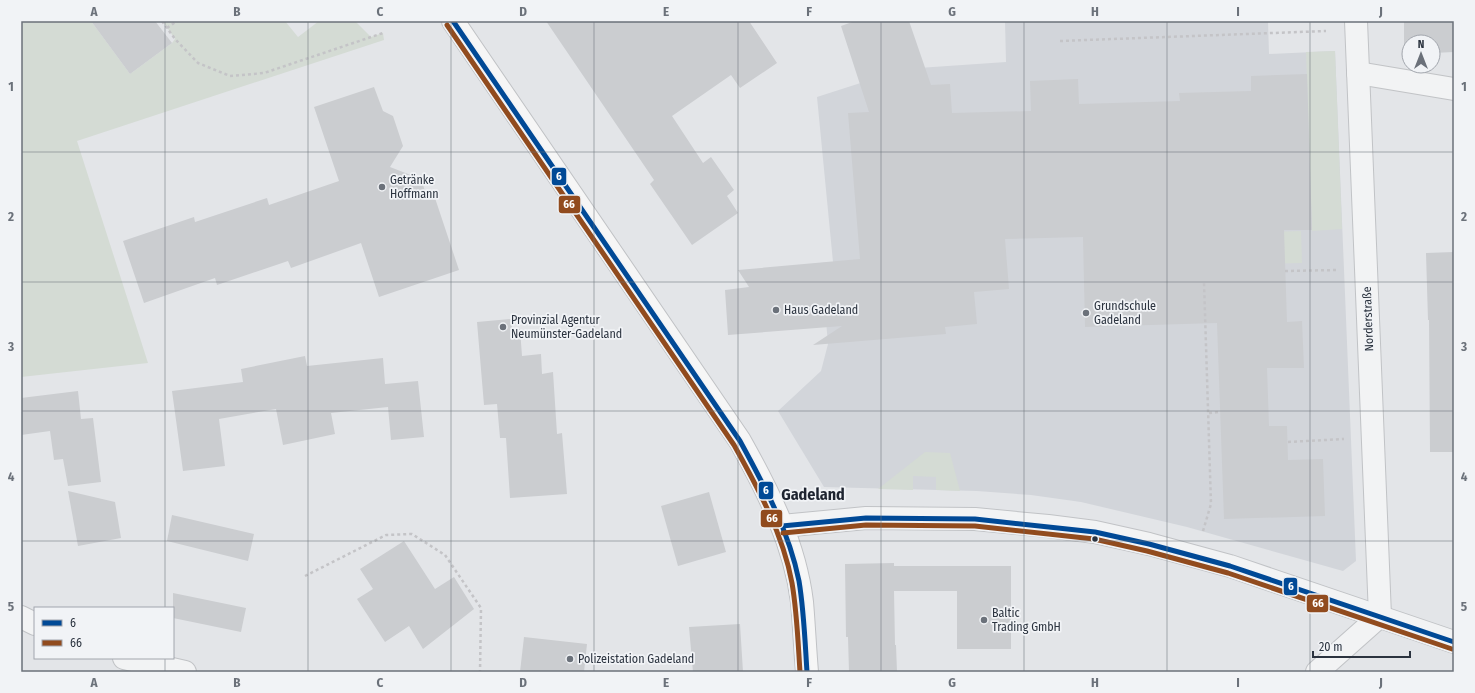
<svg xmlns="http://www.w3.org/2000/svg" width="1475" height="693" font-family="'Fira Sans Condensed',sans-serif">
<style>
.built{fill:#d2d5da}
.green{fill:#d4dbd4}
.building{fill:#cbcdd0}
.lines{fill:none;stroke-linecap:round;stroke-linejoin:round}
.minor-casing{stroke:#c1c3c6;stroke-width:24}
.major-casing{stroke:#c0c2c5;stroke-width:24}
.path{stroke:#c4c4c7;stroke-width:2.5;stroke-dasharray:3 3;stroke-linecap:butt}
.minor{stroke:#f2f3f4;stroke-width:22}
.major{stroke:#f6f6f6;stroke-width:22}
.bus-1-casing{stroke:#f1f3f6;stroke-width:8}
.bus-2-casing{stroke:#f1f3f6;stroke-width:8}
.bus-1{stroke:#004996;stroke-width:5}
.bus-2{stroke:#914b1e;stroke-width:5}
.grid{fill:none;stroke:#6b717a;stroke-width:1;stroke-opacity:0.55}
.poi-dot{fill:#6b717a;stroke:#f1f3f6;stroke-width:1.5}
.bus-dot{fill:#2b333f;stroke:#f1f3f6;stroke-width:1.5}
.labels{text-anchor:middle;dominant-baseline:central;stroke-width:3.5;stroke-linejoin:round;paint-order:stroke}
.poi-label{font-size:12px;fill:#2b333f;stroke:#f1f3f6;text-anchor:start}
.street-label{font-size:12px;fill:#2b333f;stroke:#f1f3f6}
.district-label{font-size:16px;font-weight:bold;fill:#1e2430;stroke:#f1f3f6}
.line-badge{stroke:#f1f3f6;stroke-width:1.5}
.badge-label{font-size:11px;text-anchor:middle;font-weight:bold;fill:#fff}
.neatline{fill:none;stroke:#6b717a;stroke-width:1.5}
.grid-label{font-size:13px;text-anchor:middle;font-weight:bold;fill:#6b717a}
</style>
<rect width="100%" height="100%" fill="#e3e5e8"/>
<polygon class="built" points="1005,21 1268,21 1269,54 1335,51 1356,561 1343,571 1187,527 1081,502 1031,495 977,491 824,487 778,411 821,371 828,344 821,263 833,262 817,97 904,69 1006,62"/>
<g class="green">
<polygon points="21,21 91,21 130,74 172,43 175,39 164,23 167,21 285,21 298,37 319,21 355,21 371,37 383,33 384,40 77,141 148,363 21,377"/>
<polygon points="1335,51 1342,229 1312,231 1306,52"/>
<polygon points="1301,231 1302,263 1224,265 1195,234"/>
<polygon points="925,452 950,453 960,491 936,490 936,477 913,476 913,490 878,489"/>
</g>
<g class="building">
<polygon points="91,21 155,21 172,43 130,74"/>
<polygon points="546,21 749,21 777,63 740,88 731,75 672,116 703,163 711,157 734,190 727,196 738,213 692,245 650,184 654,180"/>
<polygon points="855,21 909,21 931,85 950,84 952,113 1031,111 1030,81 1078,79 1079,104 1180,101 1179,93 1251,91 1251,76 1307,74 1312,230 1284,230 1287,322 1302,321 1304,368 1267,368 1269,426 1287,426 1288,460 1323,459 1325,516 1224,519 1217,323 1085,327 1083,237 1005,239 1009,289 974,292 977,324 945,327 946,334 813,345 842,326 728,335 725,290 749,287 738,270 860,259 848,113 869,112 841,26"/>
<polygon points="1404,21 1454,21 1454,52 1433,53 1433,42 1409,42 1409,53 1404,53"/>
<polygon points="374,87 383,111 393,116 403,146 390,167 421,179 426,194 433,192 459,270 379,297 361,243 291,268 288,261 217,285 215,278 144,303 123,241 194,217 195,222 267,198 269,205 339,181 314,107"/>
<polygon points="1454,252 1454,452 1430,452 1429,320 1428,320 1426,253"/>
<polygon points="511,319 512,329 520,329 522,356 541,354 542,374 553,372 557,434 562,433 567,494 510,498 506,438 500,438 497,404 484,405 477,322"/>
<polygon points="305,356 307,366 383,358 385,384 418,381 424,437 391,440 388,407 331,413 335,434 283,445 276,409 219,419 225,466 183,471 172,391 243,382 241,369"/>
<polygon points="78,391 81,419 93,418 101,482 68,486 63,459 54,460 50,431 21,435 21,398"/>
<polygon points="68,491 115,502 121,538 78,546"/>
<polygon points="709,492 726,552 678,566 661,506"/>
<polygon points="172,515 254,534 248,561 167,541"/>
<polygon points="404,541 435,589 454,577 474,609 423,649 409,626 385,642 357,599 373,589 360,569"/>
<polygon points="894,563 894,566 1011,566 1011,649 957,649 957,591 894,591 895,645 896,645 897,672 849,672 848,637 846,637 845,564"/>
<polygon points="173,593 246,608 241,632 173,618"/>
<polygon points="740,624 743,672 693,672 689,627"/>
<polygon points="524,637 587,644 584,672 520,672"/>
</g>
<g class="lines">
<g class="minor-casing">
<g id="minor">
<polyline points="1356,21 1380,616"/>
<polyline points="1358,73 1454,89"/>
<polyline points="782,526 866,518 975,519 1048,526 1095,532 1149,544 1230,566 1454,642"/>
<polyline points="21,617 35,624"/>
<polyline points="124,658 185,672"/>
<polyline points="1317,672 1380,616"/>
</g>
</g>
<g class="major-casing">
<path id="major" d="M453 21 740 441C768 491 795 544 802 602 804 625 805 649 807 672"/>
</g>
<g class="path">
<polyline points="162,21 175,39 198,63 230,76 264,73 383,33"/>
<polyline points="167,28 177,21"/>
<polyline points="1060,41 1326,31"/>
<polyline points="1285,271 1337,270"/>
<polyline points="1209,413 1219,412"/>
<polyline points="1288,442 1344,439"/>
<polyline points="1203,531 1211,504 1204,282"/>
<polyline points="305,576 386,535 412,534 445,555 481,608 480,672"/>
</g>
<use href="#minor" class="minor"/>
<use href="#major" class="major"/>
<g class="bus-1-casing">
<g id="bus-1">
<path d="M453 21 740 441C764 485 789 531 799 581 804 611 805 642 807 672"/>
<polyline points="782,526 866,518 975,519 1095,532 1149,544 1230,566 1454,642"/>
</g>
</g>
<g class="bus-2-casing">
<g id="bus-2">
<path d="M447 25 734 445C758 488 783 534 792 583 797 612 798 642 800 672"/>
<polyline points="783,533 866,525 975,526 1094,539 1147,551 1228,573 1452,649"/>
</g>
</g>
<use href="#bus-1" class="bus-1"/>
<use href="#bus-2" class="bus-2"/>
</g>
<path class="grid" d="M165 21V608M308 21V672M451 21V672M594 21V672M738 21V672M881 21V672M1024 21V672M1167 21V672M1310 21V672M21 152H1454M21 282H1454M21 411H1454M21 541H1454M165 658V672"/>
<g class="poi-dot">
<circle cx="382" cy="187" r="4"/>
<circle cx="776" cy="310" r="4"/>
<circle cx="1086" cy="313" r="4"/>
<circle cx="503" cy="327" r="4"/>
<circle cx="984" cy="620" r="4"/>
<circle cx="570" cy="659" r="4"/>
</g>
<circle class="bus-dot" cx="1095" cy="539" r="3.5"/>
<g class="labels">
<g class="poi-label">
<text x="390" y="180">Getränke<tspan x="390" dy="14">Hoffmann</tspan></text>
<text x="1094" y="306">Grundschule<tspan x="1094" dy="14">Gadeland</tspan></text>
<text x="784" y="310">Haus Gadeland</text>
<text x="511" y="320">Provinzial Agentur<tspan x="511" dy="14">Neumünster-Gadeland</tspan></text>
<text x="992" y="613">Baltic<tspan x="992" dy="14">Trading GmbH</tspan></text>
<text x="578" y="659">Polizeistation Gadeland</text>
</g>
<g class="street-label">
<text transform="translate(1368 319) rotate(-92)">Norderstraße</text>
</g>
<g class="district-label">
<text x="813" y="494">Gadeland</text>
</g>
</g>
<g class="line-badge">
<rect x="551" y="167" width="16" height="19" rx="4" fill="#004996"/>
<rect x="558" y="195" width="23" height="19" rx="4" fill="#914b1e"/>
<rect x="758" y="481" width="16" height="19" rx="4" fill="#004996"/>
<rect x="760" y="509" width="23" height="19" rx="4" fill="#914b1e"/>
<rect x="1283" y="577" width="15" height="19" rx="4" fill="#004996"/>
<rect x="1306" y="594" width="23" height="19" rx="4" fill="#914b1e"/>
</g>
<g class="badge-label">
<text x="559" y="180">6</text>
<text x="569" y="208">66</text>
<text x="766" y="494">6</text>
<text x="772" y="522">66</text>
<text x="1291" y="590">6</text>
<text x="1318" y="607">66</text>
</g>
<rect width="1475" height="693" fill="none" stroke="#f1f3f6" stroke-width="44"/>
<rect x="34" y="607" width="140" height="52" fill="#f1f3f6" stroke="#a2a6ad"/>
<rect x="42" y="620" width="20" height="6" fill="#004996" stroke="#a2a6ad"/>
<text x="70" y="627" font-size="12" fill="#2b333f">6</text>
<rect x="42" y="640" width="20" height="6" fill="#914b1e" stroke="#a2a6ad"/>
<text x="70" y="647" font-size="12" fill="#2b333f">66</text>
<g transform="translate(1421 54)"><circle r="19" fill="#f1f3f6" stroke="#a2a6ad"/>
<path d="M0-3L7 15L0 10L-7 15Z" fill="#6b717a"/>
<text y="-6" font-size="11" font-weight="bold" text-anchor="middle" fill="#2b333f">N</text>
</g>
<path d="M1313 651v6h97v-6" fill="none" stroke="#2b333f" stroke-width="2"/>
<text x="1319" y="651" font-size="12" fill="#2b333f" stroke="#f1f3f6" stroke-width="3" paint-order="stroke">20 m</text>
<rect x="22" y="22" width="1431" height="649" class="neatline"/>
<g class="grid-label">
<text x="94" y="16">A</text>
<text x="237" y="16">B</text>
<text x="380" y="16">C</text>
<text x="523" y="16">D</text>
<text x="666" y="16">E</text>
<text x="809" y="16">F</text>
<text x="952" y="16">G</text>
<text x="1095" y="16">H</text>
<text x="1238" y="16">I</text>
<text x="1381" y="16">J</text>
<text x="11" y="91">1</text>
<text x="1464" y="91">1</text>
<text x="11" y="221">2</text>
<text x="1464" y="221">2</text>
<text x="11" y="351">3</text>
<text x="1464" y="351">3</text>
<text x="11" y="481">4</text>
<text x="1464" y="481">4</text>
<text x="11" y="611">5</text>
<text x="1464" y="611">5</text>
<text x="94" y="687">A</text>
<text x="237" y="687">B</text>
<text x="380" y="687">C</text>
<text x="523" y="687">D</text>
<text x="666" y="687">E</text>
<text x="809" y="687">F</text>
<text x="952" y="687">G</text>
<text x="1095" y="687">H</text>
<text x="1238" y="687">I</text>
<text x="1381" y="687">J</text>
</g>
</svg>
